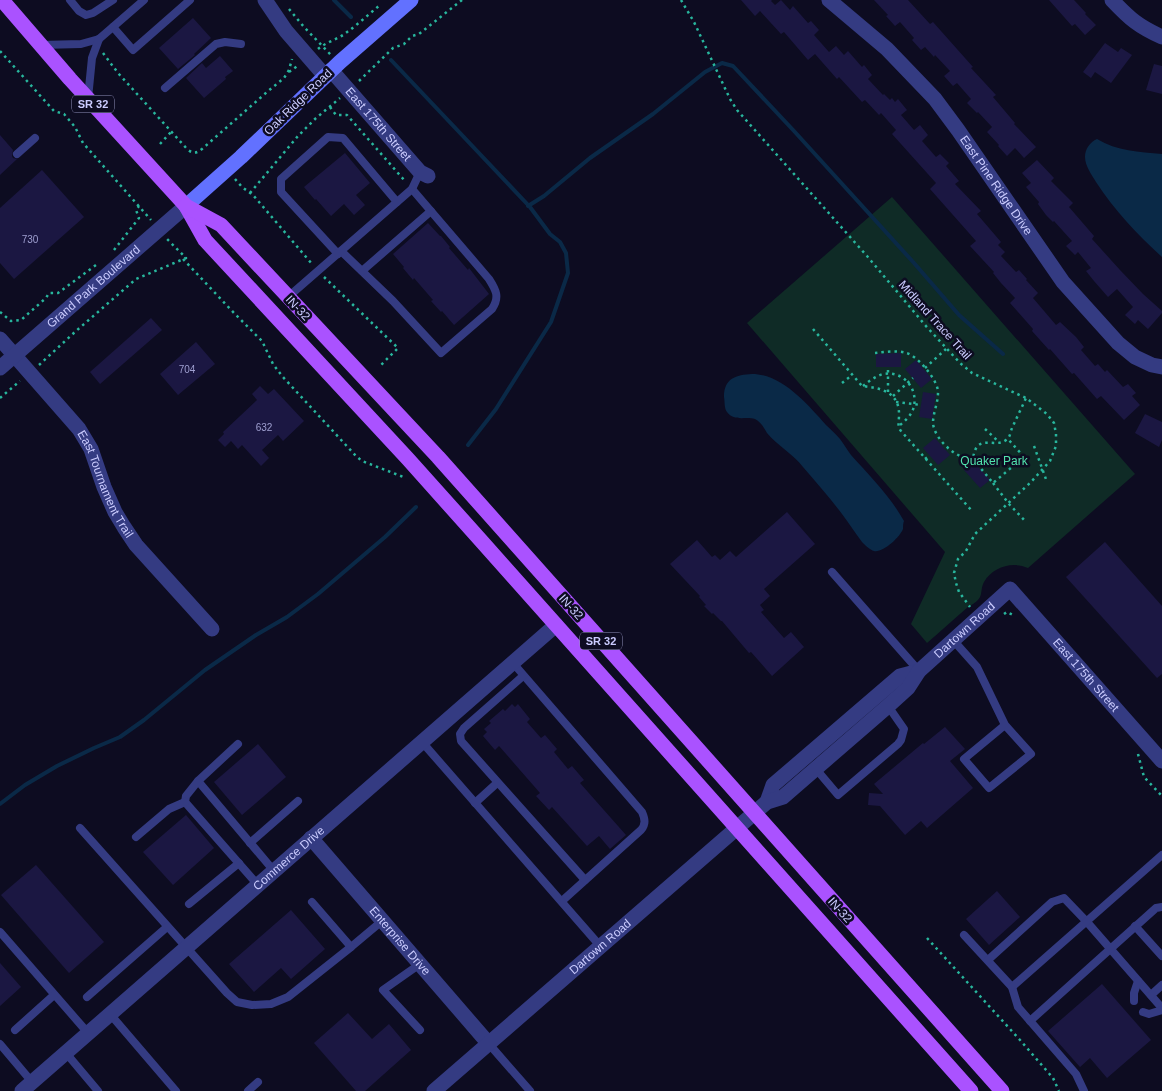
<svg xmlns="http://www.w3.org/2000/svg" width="1162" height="1091" font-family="Arial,sans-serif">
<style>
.green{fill:#0f2b26}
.water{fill:#0a2947}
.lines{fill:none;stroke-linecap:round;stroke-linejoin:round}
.stream{stroke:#0a2947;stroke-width:4}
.building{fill:#1b1742}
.path{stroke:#28b69d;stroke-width:2.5;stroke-dasharray:2.5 4;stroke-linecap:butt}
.lane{stroke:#343b82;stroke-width:8}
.street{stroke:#343b82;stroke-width:15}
.secondary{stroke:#6271ff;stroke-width:15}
.primary{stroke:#aa52ff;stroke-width:15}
.labels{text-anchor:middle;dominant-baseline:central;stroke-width:5;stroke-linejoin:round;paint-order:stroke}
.number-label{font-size:10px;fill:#9f9fd0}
.shield{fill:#0d0c21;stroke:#9292bc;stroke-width:1}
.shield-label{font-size:11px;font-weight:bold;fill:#cbccff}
.street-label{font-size:12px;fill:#cbccff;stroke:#0d0c21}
.park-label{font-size:12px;fill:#52e4ae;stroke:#0d0c21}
</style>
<rect width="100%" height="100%" fill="#0d0c21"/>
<path class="green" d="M892 197 1135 474 1028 568C1012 561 993 567 984 582 981 587 982 593 980 597 978 601 972 605 968 607 954 619 941 631 927 643L911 624 945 552 747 323Z"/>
<g class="water">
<path d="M1097 139C1117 151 1139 152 1162 154V257C1137 234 1115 211 1096 182 1092 175 1085 166 1085 157 1085 149 1090 142 1097 139Z"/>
<path d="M752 374C782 374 808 405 826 425 831 430 836 434 840 439 844 444 847 450 851 455 870 476 890 496 904 521 903 523 903 527 903 529 900 537 883 553 874 551 870 550 865 545 862 542 855 533 849 523 842 514 830 498 816 482 803 467 793 454 778 446 767 433 764 428 761 422 755 419 746 416 734 422 727 412 724 408 725 402 724 397 724 378 736 375 752 374Z"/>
</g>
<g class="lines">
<g class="stream">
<polyline points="334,0 351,17"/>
<polyline points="391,60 530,207 550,234 560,242 566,253 568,273 551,322 496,409 468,445"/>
<polyline points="528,206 544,196 590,158 653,114 705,72 722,63 733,66 794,131 914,263 959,315 1003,354"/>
<polyline points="0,804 25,785 57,766 94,748 120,737 144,720 205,670 256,635 287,617 318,594 385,537 416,507"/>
</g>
</g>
<g class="building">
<polygon points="741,0 772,0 771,1 775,5 781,0 790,10 793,6 808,23 811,21 819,30 814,35 829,52 836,46 844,55 848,51 862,67 864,65 872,75 868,79 883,95 884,94 890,100 892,98 895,102 898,99 907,110 901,115 914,130 920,125 928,135 922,141 936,157 940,154 949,163 946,166 959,181 955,184 981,211 977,214 1001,242 998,245 1005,252 1001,256 1016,272 1019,270 1027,279 1026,280 1038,293 1033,298 1056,325 1060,322 1076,337 1084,347 1081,350 1095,366 1098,364 1105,372 1107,370 1123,387 1128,384 1136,393 1132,396 1140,405 1124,420 1101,396 1097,399 1074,373 1072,374 1050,349 1049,350 1032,331 1033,329 1010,303 1015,298 1001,283 993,273 994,272 970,246 976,241 930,189 936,183 892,134 896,130 881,113 879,115 865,100 862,102 839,77 837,79 815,54 808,60 784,32 781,34 760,11 755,16"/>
<polygon points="874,0 908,0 930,24 933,22 973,67 971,68 996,95 993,97 1015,123 1014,124 1036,147 1024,158 1015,148 1007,156 998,146 999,145 987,132 992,127 978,112 977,113 967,103 971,99 957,83 953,86 944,76 950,71 935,55 934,57 925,47 921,50 912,40 914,38 900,22 895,26 886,16 888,15"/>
<polygon points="1049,0 1074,0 1086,13 1085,14 1096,25 1085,35 1075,24 1072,26"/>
<polygon points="193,18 211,38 194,54 195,55 178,69 159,48"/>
<polygon points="1105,43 1118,52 1121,48 1132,55 1111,83 1095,72 1091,78 1083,72"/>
<polygon points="220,56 233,71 225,77 226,79 204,98 186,78 202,63 206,68"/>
<polygon points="1154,64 1162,66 1162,94 1146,90"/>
<polygon points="0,135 13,150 12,156 13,158 17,159 0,175"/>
<polygon points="345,153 370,183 356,195 365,205 354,215 344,204 331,216 316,199 315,200 304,187"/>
<polygon points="1037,160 1054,178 1051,181 1073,203 1069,207 1094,236 1092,239 1120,270 1143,294 1162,311 1162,313 1148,329 1138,320 1135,324 1125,315 1133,307 1117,289 1108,297 1094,281 1086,271 1091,268 1078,252 1075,255 1066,246 1072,241 1054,221 1053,222 1046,215 1038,204 1039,202 1026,187 1031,183 1022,173"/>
<polygon points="42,170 84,217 14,279 0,263 0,208"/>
<polygon points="428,223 440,236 441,236 450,247 449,248 468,270 469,268 489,294 454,325 442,311 441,312 431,301 433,300 414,278 413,280 403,268 404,267 393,254"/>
<polygon points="151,318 162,330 100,384 90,372"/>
<polygon points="196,342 215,364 178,395 160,374"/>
<polygon points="901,353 901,367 876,367 876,354"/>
<polygon points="916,360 932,379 921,388 905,369"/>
<polygon points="260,386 268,394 274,389 304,421 283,441 278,435 262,450 269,458 261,466 242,445 238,449 231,441 225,447 218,440 224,434 223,432 257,400 252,394"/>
<polygon points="923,392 936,394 932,419 919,417"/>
<polygon points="1145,414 1162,422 1162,440 1159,447 1135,433"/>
<polygon points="935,438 950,455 938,465 923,448"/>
<polygon points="974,462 990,480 980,488 964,470"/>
<polygon points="787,512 815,544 764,589 770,596 760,605 764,610 761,612 784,638 791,632 804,647 772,676 751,652 749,653 722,621 721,621 713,613 712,614 704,606 706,605 699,597 700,596 670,564 697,540 712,557 715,555 720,560 730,551 736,557"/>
<polygon points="1105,542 1162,606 1162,674 1157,678 1066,577"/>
<polygon points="512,704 515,707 518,704 530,719 527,722 541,738 545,735 557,749 554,752 568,769 572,766 584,780 580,783 626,835 610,849 599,836 587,846 552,807 549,810 536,796 540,793 499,746 495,750 483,736 487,732 484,729 491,723 489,721 503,709 505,711"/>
<polygon points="945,727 965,749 950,761 973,788 927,828 921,821 905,835 880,806 868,805 869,793 883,794 874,784 923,743 924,744"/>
<polygon points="258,744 286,777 242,815 214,782"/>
<polygon points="186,815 214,848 173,885 143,852"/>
<polygon points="36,865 104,942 69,973 1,895"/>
<polygon points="997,891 1020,917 989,945 966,919"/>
<polygon points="291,910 325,949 291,979 281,968 254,992 229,964"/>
<polygon points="0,963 21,987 0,1006"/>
<polygon points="1102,984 1151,1040 1107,1078 1090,1058 1080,1067 1048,1031"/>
<polygon points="348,1013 372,1039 389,1024 411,1050 365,1091 356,1091 314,1043"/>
</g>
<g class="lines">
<g class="path">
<polyline points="681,0 694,22 730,99 737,110 867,256 925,325 960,363 972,373 1026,398 1047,414 1054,423 1056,434 1056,446 1050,461 1031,482 975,534 966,551 958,559 954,573 956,583 959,592 970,607"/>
<polyline points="289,9 304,27 331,55"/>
<path d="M318 49C325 43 335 40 343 35 356 26 368 15 380 5"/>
<polyline points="0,51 54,111 64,114 75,127 83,143 151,220"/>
<path d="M103 53 118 73 188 150C194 154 197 153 202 149L267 92 284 78 289 70 292 59"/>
<polyline points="289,72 299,65"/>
<polyline points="359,81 393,48 404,44 412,36 419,34 462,0"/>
<polyline points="330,107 336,115 347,115 405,181"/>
<polyline points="160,144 171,132"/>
<polyline points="235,179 242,187 253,195 312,264"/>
<polyline points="250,193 298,136 315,119 340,98"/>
<polyline points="114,250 139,218 136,210 139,206"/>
<polyline points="183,259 234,313 262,341 273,364 282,376 356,456 362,461 406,478"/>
<polyline points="324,277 398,348 379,367"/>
<polyline points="0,312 11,321 21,320 46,298 49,293 58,293 96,265"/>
<path d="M813 329 862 386C881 388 900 392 899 416 899 422 897 426 901 431L972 511"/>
<path d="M875 353C885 352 897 350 906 353 917 355 939 381 938 393 938 403 933 413 933 423 934 439 957 460 973 459 976 432 995 449 1006 440 1011 437 1010 431 1013 426 1017 417 1022 407 1026 398"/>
<polyline points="39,365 76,331 136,279 186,258 167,239"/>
<polyline points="925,368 946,349"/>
<polyline points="842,383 852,375"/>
<path d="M863 386C869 381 876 376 883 374 905 370 921 392 912 412 909 417 904 422 899 426"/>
<polyline points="888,392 888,367"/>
<polyline points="893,396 913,378"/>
<polyline points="0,398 20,381"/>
<polyline points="896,402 921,405"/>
<polyline points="985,429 999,442"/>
<polyline points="1034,446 1047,482"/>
<polyline points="925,459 930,455"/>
<polyline points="973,459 993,483 1024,457 1008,439"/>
<polyline points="993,483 1009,504 1026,522"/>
<polyline points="1004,614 1007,612 1015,616"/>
<polyline points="1138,754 1144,777 1162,796"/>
<polyline points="927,938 1020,1040 1053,1078 1059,1091"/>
</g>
<g class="lane">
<polyline points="70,0 79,11 86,15 93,13 113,0"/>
<polyline points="113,27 133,50 190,0"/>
<polyline points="41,45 81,44 99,39 144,0"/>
<polyline points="165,88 216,44 225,42 241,44"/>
<polyline points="88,98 92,58 99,39"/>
<polyline points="17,154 35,138"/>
<path d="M341 251 393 301 441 353 492 309C500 297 496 290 489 279L412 189"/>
<polyline points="338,254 281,192 281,179 328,137 343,138 397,202"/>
<polyline points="362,271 431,211"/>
<polyline points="288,297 412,189 420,172"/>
<polyline points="832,572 919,671"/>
<polyline points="953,640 977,667 1005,725 1031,754 989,788 964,759 1005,725"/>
<path d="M513 663 642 812C645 819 646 824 641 830L562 901"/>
<polyline points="523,676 464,728 460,734 461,741 585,880"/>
<polyline points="422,742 601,947"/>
<polyline points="238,744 198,781 274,871"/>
<polyline points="816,769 838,795 898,744 901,740 904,729 888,706"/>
<polyline points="198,781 186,796 185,802 258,885"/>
<polyline points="475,803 497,783"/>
<polyline points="80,828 227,993 237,1002 252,1005 271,1004 288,997 351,947 382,921"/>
<polyline points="136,837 169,809 185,802"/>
<polyline points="250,843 298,801"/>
<polyline points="312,902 351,947"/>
<polyline points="189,904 239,863"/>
<polyline points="1135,926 1162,956"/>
<polyline points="0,932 88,1033"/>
<polyline points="964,935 1012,987 1018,1007 1076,1074 1084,1091"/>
<polyline points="988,960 1052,902 1064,898 1087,922 1162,1008"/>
<polyline points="1012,987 1162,855"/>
<polyline points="1151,995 1162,985"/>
<polyline points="87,997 167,927"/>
<polyline points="1134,1001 1134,993 1138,981"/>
<polyline points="1143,1012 1149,1014 1162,1010"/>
<polyline points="110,1014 176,1091"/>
<polyline points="1030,1021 1156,908 1162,907"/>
<polyline points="15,1030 54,995"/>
<polyline points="420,1030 383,990 420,964"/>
<polyline points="0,1044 32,1082"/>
<polyline points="489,1044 530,1091"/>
<polyline points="66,1053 98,1091"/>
<polyline points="248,1091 258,1082"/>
</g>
<g class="street">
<polyline points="265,0 286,31 325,76"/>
<path id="s1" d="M829 0 887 49 935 99 958 130 1063 282 1118 343 1135 357 1152 365 1162 367"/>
<path d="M1112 0C1130 19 1138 26 1162 37"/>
<path id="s2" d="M331 70 420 172 428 176"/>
<path id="s3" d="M0 339 79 429 91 449 104 487 115 512 124 527 136 545 212 629"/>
<path id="s4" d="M0 368 186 206"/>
<polyline points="767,802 773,785 900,676 919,671"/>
<path id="s5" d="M311 838 489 1044"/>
<path id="s6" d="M22 1091 556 625"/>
<path id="s7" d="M434 1091 767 802 783 797 888 706 908 688 919 671 1010 589 1162 761"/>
</g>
<polyline class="secondary" points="186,206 241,157 340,62 411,0"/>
<g class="primary">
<polyline points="2,0 70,79 186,206 205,240 408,459 484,544 971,1091"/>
<polyline points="186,206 221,225 438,457 1002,1091"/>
</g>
</g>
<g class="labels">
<g class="number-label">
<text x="30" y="239">730</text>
<text x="187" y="369">704</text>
<text x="264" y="427">632</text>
</g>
<g class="shield">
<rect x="72" y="95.5" width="42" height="17" rx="4"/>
<rect x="580" y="632.5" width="42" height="17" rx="4"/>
</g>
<g class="shield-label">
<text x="93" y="104">SR 32</text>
<text x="601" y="641">SR 32</text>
</g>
<g class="street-label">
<text transform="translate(298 102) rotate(-44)">Oak Ridge Road</text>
<text stroke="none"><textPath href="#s2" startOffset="72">East 175th Street</textPath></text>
<text stroke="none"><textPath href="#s1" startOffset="251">East Pine Ridge Drive</textPath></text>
<text stroke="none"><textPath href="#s4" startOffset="124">Grand Park Boulevard</textPath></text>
<text transform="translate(298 308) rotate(47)">IN-32</text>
<text transform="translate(935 320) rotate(48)">Midland Trace Trail</text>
<text stroke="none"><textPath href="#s3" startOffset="181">East Tournament Trail</textPath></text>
<text transform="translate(571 607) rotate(48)">IN-32</text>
<text stroke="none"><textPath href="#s7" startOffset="705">Dartown Road</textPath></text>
<text stroke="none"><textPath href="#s7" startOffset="881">East 175th Street</textPath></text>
<text stroke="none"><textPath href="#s6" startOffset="354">Commerce Drive</textPath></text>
<text transform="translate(840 910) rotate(48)">IN-32</text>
<text stroke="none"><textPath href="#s5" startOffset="136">Enterprise Drive</textPath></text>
<text stroke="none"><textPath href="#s7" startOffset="220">Dartown Road</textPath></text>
</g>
<g class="park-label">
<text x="994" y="461">Quaker Park</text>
</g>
</g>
</svg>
